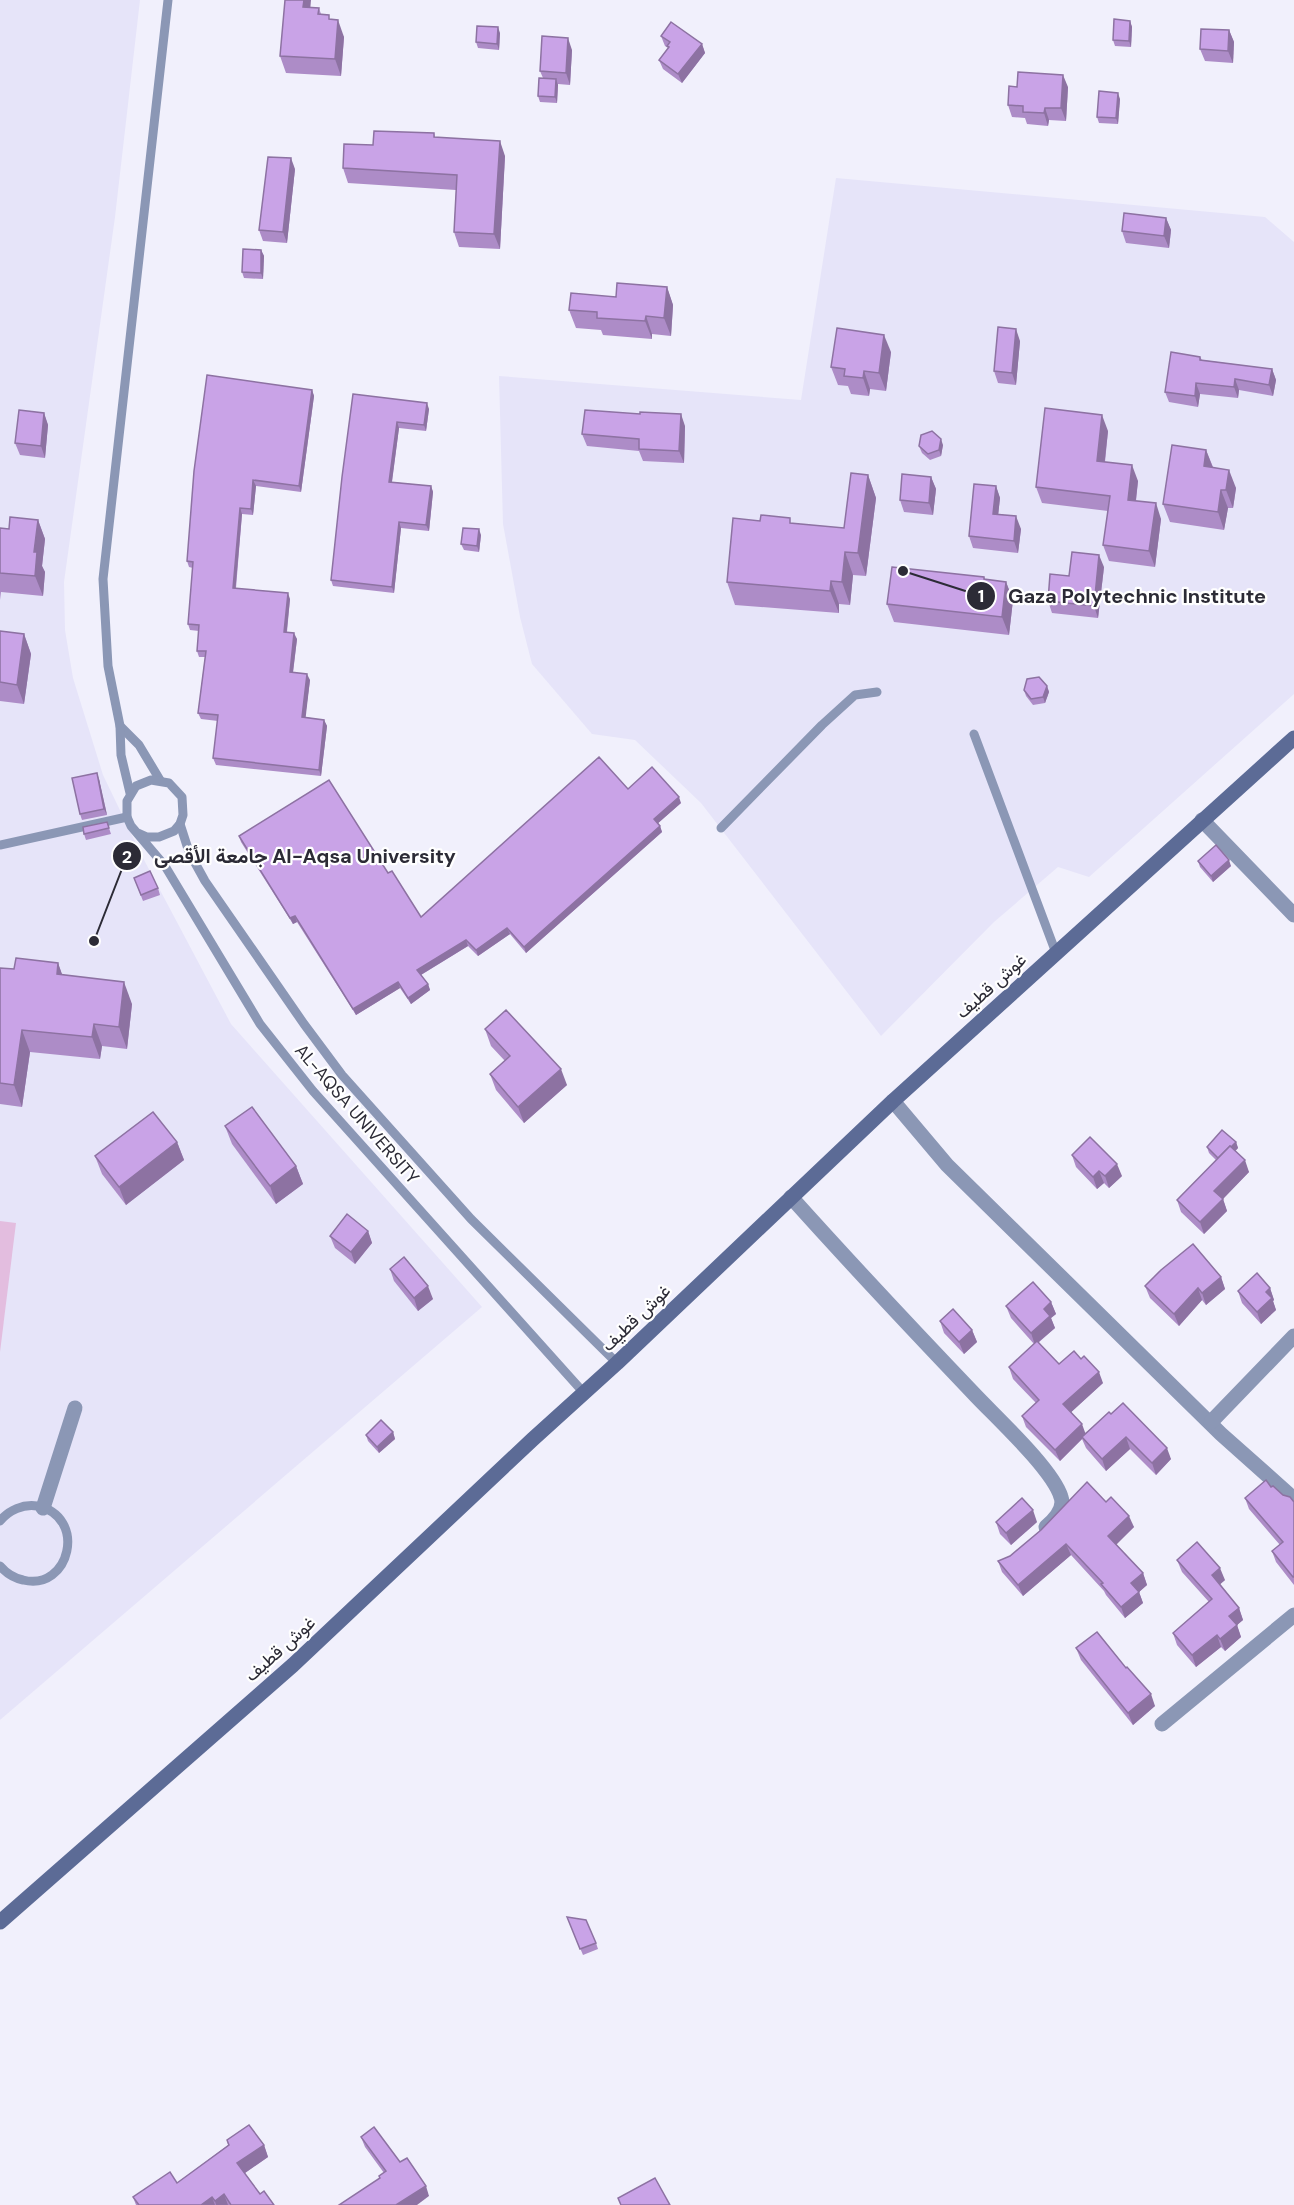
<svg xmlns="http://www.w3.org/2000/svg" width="1294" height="2205" font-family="'DM Sans',Vazirmatn,sans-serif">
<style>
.built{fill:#e6e4f9}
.green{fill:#e3bddf}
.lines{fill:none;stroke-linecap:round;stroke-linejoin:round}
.lane{stroke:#8b97b5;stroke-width:9}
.street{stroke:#8b97b5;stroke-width:15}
.secondary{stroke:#5c6b96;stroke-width:15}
.wall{fill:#ad8cc7}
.shaded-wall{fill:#8d72a2}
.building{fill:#c9a3e7;stroke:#8d72a2;stroke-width:1.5}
.labels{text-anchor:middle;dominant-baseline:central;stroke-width:4.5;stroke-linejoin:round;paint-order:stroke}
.street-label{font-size:18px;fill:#2c2b36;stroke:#fff}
.leader{fill:none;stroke:#2c2b36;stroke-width:2}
.callout-dot{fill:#2c2b36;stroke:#fff;stroke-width:2}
.mark-label{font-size:18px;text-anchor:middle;font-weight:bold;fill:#fff}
.callout-label{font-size:20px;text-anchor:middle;font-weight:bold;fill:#2c2b36;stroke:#fff;stroke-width:4.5;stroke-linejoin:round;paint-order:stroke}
</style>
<rect width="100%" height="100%" fill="#f1f0fc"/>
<g class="built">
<polygon points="0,0 140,0 115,217 64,582 65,630 73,678 103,775 143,858 231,1024 482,1307 0,1720"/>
<polygon points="836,178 1265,217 1294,242 1294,694 1089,877 1058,867 994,922 881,1036 701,803 635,740 592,734 532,664 520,617 503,524 499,376 801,400"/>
</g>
<polygon class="green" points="0,1221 16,1223 0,1352"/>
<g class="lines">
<g class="lane">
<polyline points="120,726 139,745 160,780"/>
<polyline points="974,734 1056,953"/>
<polyline points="130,793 121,755 120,726 108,666 103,579 168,0"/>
<polyline points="180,824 189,852 205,881 304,1024 342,1075 471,1219 617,1363"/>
<polyline points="721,828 822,725 855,695 877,692"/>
<polyline points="138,833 147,837 159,837 174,831 180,824 183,815 182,797 169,783 151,780 136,786 127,801 127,817 131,826 165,866 260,1024 313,1091 584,1393"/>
<polyline points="0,845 127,817"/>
<path d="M0 1521C9 1510 23 1504 37 1506 88 1516 70 1592 23 1580 13 1578 6 1573 0 1566"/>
</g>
<g class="street">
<polyline points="1202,820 1294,915"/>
<polyline points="893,1101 947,1165 1221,1434 1294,1499"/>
<path d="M791 1197C852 1265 914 1331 977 1397 998 1419 1053 1470 1061 1497 1065 1508 1054 1520 1046 1527"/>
<polyline points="1211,1422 1294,1336"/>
<polyline points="43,1508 75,1408"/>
<polyline points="1162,1724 1294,1615"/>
</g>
<polyline class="secondary" points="0,1922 293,1665 533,1439 617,1363 893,1101 1294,738"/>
</g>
<g class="wall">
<polygon points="310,8 319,8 321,14 331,20 344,37 341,76 286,73 280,56"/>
<polygon points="1130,21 1132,27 1131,47 1115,46 1113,40"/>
<polygon points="1229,30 1234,42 1233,63 1205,61 1200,49"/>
<polygon points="500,33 499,50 478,48 476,42"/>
<polygon points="661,36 702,44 705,53 682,83 663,69 659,60 668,48 665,46"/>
<polygon points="572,50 570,85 558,84 557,103 540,102 538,96 543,78 540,71"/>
<polygon points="1068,87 1066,121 1049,120 1048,126 1027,124 1025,118 1012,117 1008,105"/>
<polygon points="1120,99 1118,124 1099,123 1097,117"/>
<polygon points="434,133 435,137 505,156 500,249 459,247 454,232 456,190 348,183 343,168 373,145"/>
<polygon points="295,169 287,243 263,241 259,230"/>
<polygon points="1166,218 1171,230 1169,248 1126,243 1122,231"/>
<polygon points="261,250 264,256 263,279 244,278 242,272"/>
<polygon points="667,287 673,305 671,336 652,334 652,339 603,335 601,330 576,328 569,310 616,297"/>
<polygon points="1020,341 1016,385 998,383 994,371"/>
<polygon points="891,352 886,391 870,389 869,396 851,394 848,386 838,385 831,367"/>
<polygon points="1200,357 1202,360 1272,369 1276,380 1273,396 1239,390 1238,398 1200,394 1198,407 1169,402 1165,392"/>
<polygon points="312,390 314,396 301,492 256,486 253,515 242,514 236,588 290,599 287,632 297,639 293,673 310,680 305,717 324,720 327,726 321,776 216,765 213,758 218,721 201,719 198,713 205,657 199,657 197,651 199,631 190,630 188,624 193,568 189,567 187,561"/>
<polygon points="353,394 429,409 426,431 399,428 392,482 431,486 433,492 429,531 401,528 394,593 333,586 331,580"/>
<polygon points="44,413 48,425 45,458 20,455 15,443"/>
<polygon points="685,426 684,463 643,461 639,451 587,446 582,434"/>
<polygon points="1108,431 1105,462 1138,481 1136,501 1161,519 1155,567 1109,561 1103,545 1108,511 1042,503 1036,487"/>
<polygon points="943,445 941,456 930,460 922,453 919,446"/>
<polygon points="1206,450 1213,467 1236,488 1233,508 1228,508 1224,530 1170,522 1163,504"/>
<polygon points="868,475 876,498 866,576 853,575 850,605 839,604 839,613 735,605 727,582 760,521 844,528"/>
<polygon points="931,477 936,489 933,515 904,512 900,500"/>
<polygon points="996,486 1000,498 998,515 1021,529 1018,553 973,548 969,536"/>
<polygon points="38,520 45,539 42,566 45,572 43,596 1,592 0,600 0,528 9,529"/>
<polygon points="481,535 479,552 464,550 461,544"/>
<polygon points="1104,567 1098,618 1052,613 1048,601 1069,576"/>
<polygon points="984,577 985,579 1006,582 1013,600 1009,635 894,622 887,604"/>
<polygon points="0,631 24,634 31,654 24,704 0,701"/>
<polygon points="1047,686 1049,692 1045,703 1033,705 1026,696 1024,690"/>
<polygon points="99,779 107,815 82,820 80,814"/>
<polygon points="628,789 681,803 658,823 660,826 662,832 526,953 510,934 478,956 468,946 421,975 428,984 430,990 411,1004 400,988 356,1015 297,922 293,924 241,842 239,836 388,873 421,917"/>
<polygon points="107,822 111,834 86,840 84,834"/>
<polygon points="1198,861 1231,866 1213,882 1200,867"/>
<polygon points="134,878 158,888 160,895 143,901"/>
<polygon points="58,963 62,975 132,1004 127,1049 102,1046 100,1059 30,1052 22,1107 0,1104 0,968 14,969"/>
<polygon points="485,1029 567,1085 524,1123 496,1090 490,1074 505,1061 491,1046"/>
<polygon points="225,1126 296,1166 303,1184 276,1204 232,1144"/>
<polygon points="177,1142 184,1160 126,1205 102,1174 95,1156"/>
<polygon points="1236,1142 1238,1148 1235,1151 1249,1172 1223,1199 1227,1211 1204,1234 1181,1212 1177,1200 1216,1160 1209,1153 1207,1147"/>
<polygon points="1072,1155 1122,1176 1109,1188 1104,1183 1097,1189 1076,1167"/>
<polygon points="368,1231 372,1243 355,1264 335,1248 330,1236"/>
<polygon points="390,1269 433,1299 418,1311 394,1281"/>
<polygon points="1221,1277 1225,1289 1206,1305 1202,1300 1179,1326 1150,1298 1145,1286"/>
<polygon points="1270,1288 1274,1300 1273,1301 1276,1310 1261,1324 1242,1303 1238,1291"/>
<polygon points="1051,1302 1056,1314 1051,1318 1055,1328 1038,1343 1059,1364 1103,1383 1071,1412 1085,1433 1111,1414 1171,1459 1156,1475 1130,1449 1106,1471 1086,1448 1082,1439 1060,1461 1026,1427 1022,1416 1036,1403 1013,1379 1009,1367 1034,1344 1011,1318 1006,1306"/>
<polygon points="940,1321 972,1330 977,1342 964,1354 944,1333"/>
<polygon points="393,1432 395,1439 379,1453 368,1441 366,1435"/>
<polygon points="1271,1487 1294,1502 1294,1585 1276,1562 1272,1551 1280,1545 1249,1509 1245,1498"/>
<polygon points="1106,1502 1134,1527 1116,1544 1143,1573 1147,1585 1139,1592 1143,1603 1125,1618 1106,1595 1104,1591 1071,1555 1023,1596 1002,1572 998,1561 1010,1556"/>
<polygon points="996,1522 1037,1522 1011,1545 1000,1534"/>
<polygon points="1177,1560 1225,1580 1220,1584 1239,1608 1243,1620 1237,1625 1241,1637 1225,1651 1221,1647 1196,1667 1177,1645 1173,1633 1209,1602 1182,1572"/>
<polygon points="1076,1648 1155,1706 1133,1725 1081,1660"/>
<polygon points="567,1917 596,1943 598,1949 583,1955"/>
<polygon points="361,2137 400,2162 429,2196 380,2178 379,2176 384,2173 365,2147"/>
<polygon points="227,2140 264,2145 268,2157 245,2173 260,2194 274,2205 136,2205 133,2197 177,2183 228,2145"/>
</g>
<g class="shaded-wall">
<polygon points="304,0 311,0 309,24 303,7"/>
<polygon points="338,20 344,37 341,76 335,59"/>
<polygon points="1130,21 1132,27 1131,47 1129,41"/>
<polygon points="498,27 500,33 499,50 497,44"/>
<polygon points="1229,30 1234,42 1233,63 1228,51"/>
<polygon points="568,38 572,50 570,85 566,73"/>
<polygon points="702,44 705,53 682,83 678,74"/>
<polygon points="1063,75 1068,87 1066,121 1061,108"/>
<polygon points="556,79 558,85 557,103 555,97"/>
<polygon points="1118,93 1120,99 1118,124 1116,118"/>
<polygon points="1045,108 1049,120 1048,126 1044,113"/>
<polygon points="500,141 505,156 500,249 494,234"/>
<polygon points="291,158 295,169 287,243 283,232"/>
<polygon points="1166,218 1171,230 1169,248 1164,236"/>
<polygon points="261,250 264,256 263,279 261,273"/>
<polygon points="667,287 673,305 671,336 664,318"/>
<polygon points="646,316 652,334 652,339 645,321"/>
<polygon points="1016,329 1020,341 1016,385 1012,373"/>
<polygon points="884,335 891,352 886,391 879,373"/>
<polygon points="1272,369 1276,380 1273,396 1269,385"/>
<polygon points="864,371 870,389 869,396 863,378"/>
<polygon points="1235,379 1239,390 1238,398 1234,387"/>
<polygon points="1196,383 1200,394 1198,407 1195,396"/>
<polygon points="312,390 314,396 301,492 299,486"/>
<polygon points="427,403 429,409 426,431 424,425"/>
<polygon points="44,413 48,425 45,458 41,446"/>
<polygon points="681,414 685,426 684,463 679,451"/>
<polygon points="1102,415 1108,431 1103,477 1097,461"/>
<polygon points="397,422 399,428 391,488 389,482"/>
<polygon points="941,439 943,445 941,456 939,450"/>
<polygon points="1206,450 1213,468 1204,466"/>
<polygon points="1132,465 1138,481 1134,516 1128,500"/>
<polygon points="1229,470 1236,488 1233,508 1226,490"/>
<polygon points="868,475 876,498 866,576 858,553"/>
<polygon points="931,477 936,489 933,515 929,503"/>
<polygon points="253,480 256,486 253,515 251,509"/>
<polygon points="431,486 433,492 429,531 426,525"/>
<polygon points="996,486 1000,498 997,526 993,514"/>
<polygon points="1221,490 1228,508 1224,530 1218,512"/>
<polygon points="1156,503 1161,519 1155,567 1149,551"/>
<polygon points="240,508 242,514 235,594 233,588"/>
<polygon points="1016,516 1021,529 1018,553 1014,541"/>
<polygon points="38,520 45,539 42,566 45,572 43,596 35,576 34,552"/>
<polygon points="399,522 401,528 394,593 392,587"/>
<polygon points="479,529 481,535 479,552 477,546"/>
<polygon points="845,552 853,575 850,605 842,582"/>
<polygon points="1099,555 1104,567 1098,618 1094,606"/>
<polygon points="831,581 839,604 839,613 830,591"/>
<polygon points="1006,582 1013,600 1009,635 1002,617"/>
<polygon points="288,593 290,599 286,638 284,632"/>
<polygon points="294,633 297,639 292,679 290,672"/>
<polygon points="24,634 31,654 24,704 17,685"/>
<polygon points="307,674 310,680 305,723 302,717"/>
<polygon points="1047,686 1049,692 1045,703 1043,697"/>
<polygon points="324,720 327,726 321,776 319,770"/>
<polygon points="97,773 99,779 107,815 104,809"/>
<polygon points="679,797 681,803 656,825 654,819"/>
<polygon points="660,826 662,832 526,953 524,947"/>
<polygon points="1229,860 1231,866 1213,882 1211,876"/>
<polygon points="295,916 297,922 293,924 290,918"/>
<polygon points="507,928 510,934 478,956 476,950"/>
<polygon points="466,940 468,946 419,976 417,970"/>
<polygon points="58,963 66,985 57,974"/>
<polygon points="124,982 132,1004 127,1049 119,1027"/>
<polygon points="398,982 400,988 356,1015 353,1009"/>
<polygon points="428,984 430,990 411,1004 408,998"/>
<polygon points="94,1024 102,1046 100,1059 92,1037"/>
<polygon points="22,1030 30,1052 22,1107 14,1085"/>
<polygon points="561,1069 567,1085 524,1123 518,1107"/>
<polygon points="177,1142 184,1160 126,1205 119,1187"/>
<polygon points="1236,1142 1238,1148 1222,1165 1220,1159"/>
<polygon points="1245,1160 1249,1172 1219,1203 1214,1191"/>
<polygon points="1117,1164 1122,1176 1109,1188 1105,1176"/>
<polygon points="296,1166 303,1184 276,1204 270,1186"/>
<polygon points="1099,1171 1104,1183 1097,1189 1093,1177"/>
<polygon points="1223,1199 1227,1211 1204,1234 1200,1222"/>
<polygon points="368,1231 372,1243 355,1264 351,1252"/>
<polygon points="1221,1277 1225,1289 1206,1305 1202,1293"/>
<polygon points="428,1286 433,1299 418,1311 414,1298"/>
<polygon points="1198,1288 1202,1300 1179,1326 1174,1314"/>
<polygon points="1270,1288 1274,1300 1273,1301 1276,1310 1261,1324 1257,1312 1266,1292"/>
<polygon points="1051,1302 1056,1314 1051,1318 1055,1328 1035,1345 1031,1333 1044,1309"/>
<polygon points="972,1330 977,1342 964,1354 959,1342"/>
<polygon points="1099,1372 1103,1383 1067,1416 1063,1404"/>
<polygon points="1082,1424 1086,1435 1082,1437 1082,1439 1060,1461 1055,1450"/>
<polygon points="393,1432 395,1439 379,1453 377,1447"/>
<polygon points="1126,1437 1130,1449 1106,1471 1102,1459"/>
<polygon points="1167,1448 1171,1459 1156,1475 1152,1463"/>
<polygon points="1033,1510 1037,1522 1011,1545 1006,1533"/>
<polygon points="1129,1516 1134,1527 1113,1548 1108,1536"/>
<polygon points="1066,1544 1071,1555 1023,1596 1018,1585"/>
<polygon points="1220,1568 1225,1580 1217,1587 1212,1575"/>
<polygon points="1143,1573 1147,1585 1139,1592 1143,1603 1125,1618 1121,1607 1131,1583"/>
<polygon points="1239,1608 1243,1620 1237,1625 1241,1637 1225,1651 1220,1639 1229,1616"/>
<polygon points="1217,1635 1221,1647 1196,1667 1192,1655"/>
<polygon points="1151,1694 1155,1706 1133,1725 1128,1713"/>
<polygon points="264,2145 268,2157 242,2175 237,2163"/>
<polygon points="426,2186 429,2196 417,2205 396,2205"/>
<polygon points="224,2194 228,2205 216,2205 215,2201"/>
<polygon points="212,2197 215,2205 201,2205"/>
</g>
<g class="building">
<polygon points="285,0 304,0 303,7 319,8 318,14 329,15 329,19 338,20 335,59 280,56"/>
<polygon points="1114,19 1130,21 1129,41 1113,40"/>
<polygon points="671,22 702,44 678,74 659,60 669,47 667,46 670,42 661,36"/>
<polygon points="477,26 498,27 497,44 476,42"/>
<polygon points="1201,29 1229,30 1228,51 1200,49"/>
<polygon points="542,36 568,38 566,73 540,71"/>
<polygon points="1018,72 1063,75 1061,108 1045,108 1044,113 1023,112 1023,106 1008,105 1009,86 1017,87"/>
<polygon points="539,78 556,79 555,97 538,96"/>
<polygon points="1099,91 1118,93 1116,118 1097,117"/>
<polygon points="374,131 434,133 434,137 500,141 494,234 454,232 457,175 343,168 344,144 373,145"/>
<polygon points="268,157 291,158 283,232 259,230"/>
<polygon points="1124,213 1166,218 1164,236 1122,231"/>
<polygon points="243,249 261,250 261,273 242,272"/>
<polygon points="617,283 667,287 664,318 646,316 645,321 597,318 597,312 569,310 571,293 616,297"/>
<polygon points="998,327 1016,329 1012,373 994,371"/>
<polygon points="837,328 884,335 879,373 864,371 863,378 844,376 845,369 831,367"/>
<polygon points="1171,352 1200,357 1200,360 1272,369 1269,385 1235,379 1234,387 1196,383 1195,396 1165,392"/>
<polygon points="207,375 312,390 299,486 253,480 251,509 240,508 233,588 288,593 284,632 294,633 290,672 307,674 302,717 324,720 319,770 213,758 218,715 198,713 206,651 197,651 199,625 188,624 193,562 187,561 194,471"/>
<polygon points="353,394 427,403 424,425 397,422 389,482 431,486 426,525 399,522 392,587 331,580 342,477"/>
<polygon points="1045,408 1102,415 1097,461 1132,465 1128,500 1156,503 1149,551 1103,545 1110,496 1036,487"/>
<polygon points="19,410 44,413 41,446 15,443"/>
<polygon points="585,410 640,414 640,412 681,414 679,451 639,449 639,439 582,434"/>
<polygon points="932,431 941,439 939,450 928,454 919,446 921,435"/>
<polygon points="1172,445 1206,450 1204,466 1229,470 1226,490 1221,490 1218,512 1163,504"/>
<polygon points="851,473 868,475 858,553 845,552 842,582 831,581 830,591 727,582 733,518 760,521 761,515 790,518 790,523 844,528"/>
<polygon points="902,474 931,477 929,503 900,500"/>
<polygon points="974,484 996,486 993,514 1016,516 1014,541 969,536"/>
<polygon points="10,517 38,520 34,552 37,552 35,576 0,573 0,528 9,529"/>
<polygon points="463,528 479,529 477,546 461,544"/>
<polygon points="1072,552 1099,555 1094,606 1048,601 1050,574 1069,576"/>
<polygon points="892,567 984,577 984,579 1006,582 1002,617 887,604"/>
<polygon points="0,631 24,634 17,685 0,682"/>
<polygon points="1039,677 1047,686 1043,697 1031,699 1024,690 1027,679"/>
<polygon points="599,757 628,789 652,767 679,797 654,819 660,826 524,947 507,928 476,950 466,940 417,970 428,984 408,998 398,982 353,1009 295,916 290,918 239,836 329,780 388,873 392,871 421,917"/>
<polygon points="97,773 104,809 80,814 72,778"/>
<polygon points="107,822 109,828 84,834 83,827"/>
<polygon points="1216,845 1229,860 1211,876 1198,861"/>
<polygon points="150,871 158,888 141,895 134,878"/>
<polygon points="16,958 58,963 57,974 124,982 119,1027 94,1024 92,1037 22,1030 14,1085 0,1083 0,968 14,969"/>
<polygon points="506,1010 561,1069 518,1107 490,1074 510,1056 485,1029"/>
<polygon points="252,1107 296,1166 270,1186 225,1126"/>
<polygon points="153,1112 177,1142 119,1187 95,1156"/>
<polygon points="1222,1130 1236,1142 1231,1147 1230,1146 1218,1158 1207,1147"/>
<polygon points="1090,1137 1117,1164 1105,1176 1099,1171 1093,1177 1072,1155"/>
<polygon points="1230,1146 1245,1160 1214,1191 1223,1199 1200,1222 1177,1200"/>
<polygon points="347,1214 368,1231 351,1252 330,1236"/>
<polygon points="1193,1244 1221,1277 1202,1293 1198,1288 1174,1314 1145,1286 1161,1270"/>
<polygon points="404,1257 428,1286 414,1298 390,1269"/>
<polygon points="1257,1273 1270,1288 1266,1292 1272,1298 1257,1312 1238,1291"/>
<polygon points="1033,1282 1051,1302 1044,1309 1050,1316 1031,1333 1006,1306"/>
<polygon points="953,1309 972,1330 959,1342 940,1321"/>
<polygon points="1037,1341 1059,1364 1074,1351 1081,1359 1084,1356 1099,1372 1063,1404 1082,1424 1055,1450 1022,1416 1039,1400 1009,1367"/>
<polygon points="1123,1403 1167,1448 1152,1463 1126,1437 1102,1459 1082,1437 1109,1412 1111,1414"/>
<polygon points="381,1420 393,1432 377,1447 366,1435"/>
<polygon points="1266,1480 1271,1487 1273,1486 1283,1495 1290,1497 1294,1502 1294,1577 1293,1577 1272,1551 1283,1542 1245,1498"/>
<polygon points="1087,1482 1106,1502 1111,1497 1129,1516 1108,1536 1143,1573 1131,1583 1139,1592 1121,1607 1101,1584 1103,1583 1066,1544 1018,1585 998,1561 1010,1556 1041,1530"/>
<polygon points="1022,1498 1033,1510 1006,1533 996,1522"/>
<polygon points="1197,1542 1220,1568 1212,1575 1239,1608 1229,1616 1237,1625 1220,1639 1217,1635 1192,1655 1173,1633 1212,1599 1177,1560"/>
<polygon points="1097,1632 1126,1668 1127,1667 1151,1694 1128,1713 1076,1648"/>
<polygon points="567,1917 586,1920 596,1943 580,1949"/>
<polygon points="249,2125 264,2145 237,2163 260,2194 264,2191 274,2205 231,2205 224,2194 215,2201 212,2197 201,2205 139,2205 133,2197 170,2172 177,2183 229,2145 227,2140"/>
<polygon points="374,2127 400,2162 407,2158 426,2186 396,2205 339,2205 380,2178 379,2176 386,2171 361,2137"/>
<polygon points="655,2178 670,2205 621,2205 618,2198"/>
</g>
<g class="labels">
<g class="street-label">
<text transform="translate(991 986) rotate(-42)">غوش قطيف</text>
<text transform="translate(357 1114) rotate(49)">AL-AQSA UNIVERSITY</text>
<text transform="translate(636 1318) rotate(-44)">غوش قطيف</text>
<text transform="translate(280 1649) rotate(-42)">غوش قطيف</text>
</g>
</g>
<path class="leader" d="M903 571L981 596M94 941L127 856"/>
<g class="callout-dot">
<circle cx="903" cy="571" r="6"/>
<circle cx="94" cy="941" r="6"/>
<circle cx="981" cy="596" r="15"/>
<circle cx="127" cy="856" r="15"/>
</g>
<g class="mark-label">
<text x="981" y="602">1</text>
<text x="127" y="863">2</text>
</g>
<g class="callout-label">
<text x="1137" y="603">Gaza Polytechnic Institute</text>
<text x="305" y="863">جامعة الأقصى Al-Aqsa University</text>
</g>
</svg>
